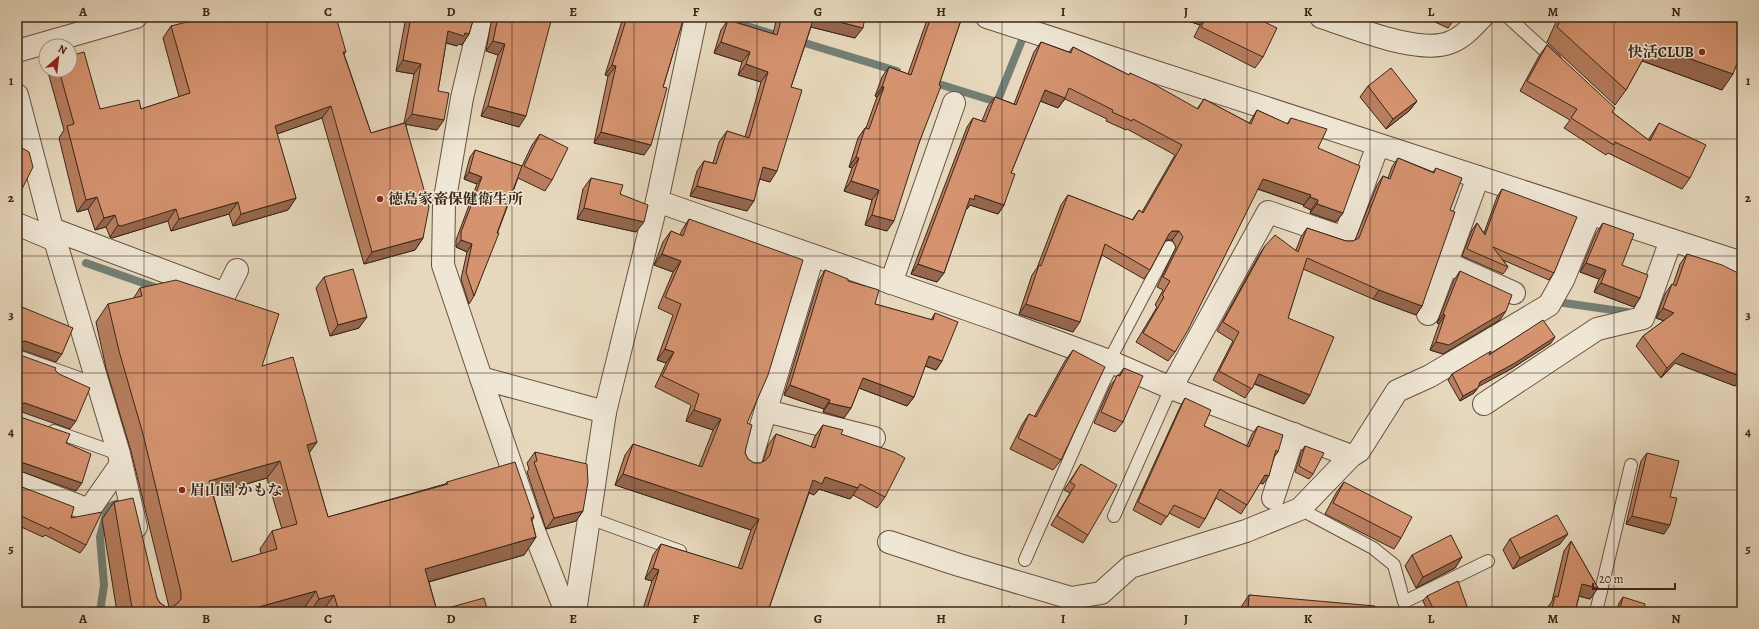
<svg xmlns="http://www.w3.org/2000/svg" width="1759" height="629" font-family="Alegreya,'Noto Serif JP',serif">
<style>
.lines{fill:none;stroke-linecap:round;stroke-linejoin:round}
.stream{stroke:#737f75;stroke-width:8}
.service-casing{stroke:#675242;stroke-width:14}
.minor-casing{stroke:#675242;stroke-width:24}
.path{stroke:#3c2619;stroke-width:2.5;stroke-dasharray:1 2;stroke-linecap:butt}
.service{stroke:#efe6d4;stroke-width:12}
.minor{stroke:#efe6d4;stroke-width:22}
.wall{fill:#b77e5f;stroke:#3c2619;fill-rule:evenodd}
.shaded-wall{fill:#95674e;stroke:#3c2619}
.building{fill:#d5936f;stroke:#3c2619;fill-rule:evenodd}
.grid{fill:none;stroke:#3c2619;stroke-width:1;stroke-opacity:0.55}
.poi-dot{fill:#8f2418;stroke:#efe6d4;stroke-width:1.5}
.labels{text-anchor:middle;dominant-baseline:central;stroke-width:3;stroke-linejoin:round;paint-order:stroke}
.poi-label{font-size:15px;font-weight:bold;fill:#3c2619;stroke:#efe6d4;text-anchor:start}
.neatline{fill:none;stroke:#3c2619;stroke-width:1.5}
.grid-label{font-size:13px;text-anchor:middle;font-weight:bold;fill:#3c2619}
</style>
<rect width="100%" height="100%" fill="#e7d8bd"/>
<filter id="stains"><feTurbulence type="fractalNoise" baseFrequency=".005" numOctaves="4"/><feColorMatrix values="0 0 0 0 .2 0 0 0 0 .09 0 0 0 0 .02 0 0 0 .5 -.17"/></filter>
<radialGradient id="worn" r=".72"><stop offset=".6" stop-color="#630" stop-opacity="0"/><stop offset="1" stop-color="#630" stop-opacity=".3"/></radialGradient>
<g class="lines">
<g class="stream">
<polyline points="718,17 782,37"/>
<polyline points="795,40 897,71"/>
<polyline points="929,81 997,102 1024,35"/>
<polyline points="86,263 160,289"/>
<polyline points="1557,302 1627,312"/>
<polyline points="100,612 104,585 100,537 108,507 116,504"/>
</g>
<g class="service-casing">
<g id="service">
<polyline points="1508,17 1555,60"/>
<polyline points="17,356 99,385"/>
<polyline points="1109,361 1169,247"/>
<polyline points="54,431 119,454"/>
<polyline points="1300,509 1373,548 1394,565 1404,602 1488,561"/>
<polyline points="1114,516 1171,388"/>
<polyline points="589,518 680,551"/>
<polyline points="1025,560 1103,383 1113,363"/>
<polyline points="1596,612 1631,465"/>
</g>
</g>
<g class="minor-casing">
<g id="minor">
<polyline points="481,17 462,98 444,204 443,265 481,378 605,412"/>
<polyline points="987,17 1742,263"/>
<path d="M1321 17C1353 27 1420 56 1451 42 1464 37 1473 26 1482 17"/>
<polyline points="17,51 136,17"/>
<polyline points="17,95 55,240 119,454 136,527"/>
<polyline points="657,201 998,320 1109,361 1171,388"/>
<polyline points="17,224 55,240"/>
<polyline points="52,229 225,294 237,270"/>
<polyline points="1447,263 1514,293"/>
<polyline points="891,283 954,103"/>
<polyline points="1428,314 1478,177"/>
<polyline points="481,378 532,526 566,612"/>
<polyline points="1484,404 1597,329 1643,318 1671,240"/>
<polyline points="766,411 874,438"/>
<polyline points="1351,456 1171,388 1268,212 1344,238 1378,145"/>
<polyline points="750,462 813,256"/>
<polyline points="17,482 89,510 121,464"/>
<polyline points="1273,498 1294,434"/>
<polyline points="889,542 959,565 1071,598 1101,593 1130,567 1246,531 1300,509 1351,456 1359,451 1397,391 1430,376 1549,305 1563,280 1590,214"/>
<polyline points="575,612 605,412 657,201 696,17"/>
</g>
</g>
<polyline class="path" points="1006,612 1010,606"/>
<use href="#service" class="service"/>
<use href="#minor" class="minor"/>
</g>
<g class="wall">
<polygon points="406,17 474,17 469,34 462,45 459,44 457,46 446,43 438,91 437,130 406,124 423,238 415,250 364,264 322,118 277,134 296,198 288,210 233,226 229,214 171,231 168,221 112,238 110,237 106,227 95,230 88,209 77,212 59,138 64,130 48,72 50,70 70,70 100,109 141,109 179,97 163,38 171,26 346,52 344,54 371,133 404,123 414,74 396,71"/>
<polygon points="492,17 552,17 519,127 481,116 498,55 486,51"/>
<polygon points="621,17 684,17 663,87 644,155 594,143 608,76 605,75 622,21 620,21"/>
<polygon points="777,17 865,17 855,38 811,27 791,87 770,182 760,179 747,211 690,196 697,171 704,161 713,163 719,142 727,131 745,137 761,82 738,75 742,62 714,53 721,30 728,20 773,34"/>
<polygon points="928,17 962,17 919,143 887,231 865,225 872,200 844,191 852,168 849,167 858,138 865,128 866,128 877,97 875,96 882,77 889,67 908,74"/>
<polygon points="1177,17 1254,17 1263,57 1255,68 1194,37 1200,25"/>
<polygon points="1424,17 1456,17 1448,28"/>
<polygon points="1546,17 1742,17 1722,90 1642,61 1626,90 1615,105 1547,42 1556,22"/>
<polygon points="1041,42 1069,52 1073,47 1129,75 1130,73 1197,109 1204,99 1249,123 1251,120 1257,110 1287,124 1291,118 1318,148 1343,213 1336,222 1310,213 1311,210 1303,206 1304,205 1257,189 1175,352 1168,361 1136,342 1157,307 1155,305 1163,290 1157,287 1176,247 1172,240 1166,240 1150,270 1144,279 1102,255 1073,332 1019,314 1032,275 1037,268 1061,205 1068,195 1132,220 1139,210 1142,212 1175,155 1127,129 1126,130 1106,121 1107,119 1065,99 1058,108 1040,101 1011,173 1004,205 998,214 970,205 967,209 966,209 944,273 937,282 911,274 967,127 973,118 982,121 988,106 995,97 1014,104 1034,52"/>
<polygon points="1547,45 1612,112 1648,140 1652,134 1659,123 1690,178 1682,189 1608,153 1606,155 1564,128 1570,120 1520,91 1539,56"/>
<polygon points="1368,86 1417,101 1409,111 1386,129 1360,97"/>
<polygon points="540,134 552,180 545,191 518,178 474,296 469,304 461,279 467,252 456,247 456,240 477,184 464,179 470,157 475,150 522,166 532,145"/>
<polygon points="1398,158 1433,172 1436,168 1450,210 1422,306 1416,315 1373,299 1303,269 1288,318 1310,395 1304,404 1254,384 1245,398 1213,380 1233,341 1217,331 1259,255 1265,246 1296,250 1301,237 1307,228 1346,241 1353,241 1355,240 1377,185 1383,176 1388,178 1392,167"/>
<polygon points="591,178 620,194 636,232 577,219 583,189"/>
<polygon points="1502,189 1554,273 1549,280 1503,260 1508,267 1503,274 1462,256 1472,230 1477,223 1484,233 1497,197"/>
<polygon points="689,219 747,423 745,453 748,459 754,463 760,463 763,462 768,445 776,434 811,447 815,436 823,425 841,434 885,497 877,508 853,495 850,499 819,489 814,495 809,493 768,611 771,612 642,612 652,581 645,579 653,555 661,544 738,568 751,530 615,485 625,455 633,444 699,466 713,430 686,421 691,405 655,387 666,363 657,360 673,315 658,308 673,272 654,265 663,242 671,231 680,235 682,230"/>
<polygon points="1603,223 1622,265 1640,298 1634,307 1594,292 1599,279 1580,272 1596,233"/>
<polygon points="1687,254 1742,377 1735,386 1675,363 1661,378 1636,346 1643,336 1664,321 1656,318 1665,294 1672,284 1673,285 1680,264"/>
<polygon points="825,270 848,281 875,304 931,320 935,313 942,361 936,370 925,366 914,397 907,406 859,388 851,408 844,418 823,412 824,409 784,395 819,280"/>
<polygon points="1460,271 1500,320 1443,354 1430,350 1439,324 1437,323 1454,280"/>
<polygon points="324,277 359,328 330,336 316,288"/>
<path d="M140 288 262 366 317 442 309 452 328 517 445 484 447 482 534 517 532 521 536 537 524 555 429 582 437 611 488 612H306L304 608 290 612H117L102 519 114 502 157 598 160 603 166 607H169L131 451 106 368 96 322 108 304 133 299ZM267 478 282 529 272 531 260 549 261 554 232 562 213 494Z"/>
<polygon points="1551,343 1511,369 1478,386 1474,393 1460,401 1448,380 1452,374 1489,355"/>
<polygon points="1073,350 1061,460 1053,470 1010,449 1022,425 1029,414 1034,417 1065,361"/>
<polygon points="1124,368 1123,422 1115,432 1094,423 1110,386"/>
<polygon points="1185,398 1204,426 1247,446 1252,434 1258,426 1278,452 1274,457 1263,484 1260,483 1241,514 1216,498 1205,519 1199,528 1169,513 1161,525 1133,510 1180,407"/>
<polygon points="1305,446 1313,474 1309,479 1295,472 1301,452"/>
<polygon points="535,452 583,511 576,521 546,529 527,472 529,469 527,463"/>
<polygon points="1647,453 1670,497 1664,534 1626,524 1641,461"/>
<polygon points="1081,464 1088,535 1083,543 1051,525 1070,493 1064,490"/>
<polygon points="1344,482 1401,538 1394,549 1325,514 1336,493"/>
<polygon points="17,485 71,518 86,545 80,553 45,535 43,537 17,525"/>
<polygon points="1510,539 1560,544 1513,569 1503,550"/>
<polygon points="1571,541 1598,588 1590,599 1579,596 1575,612 1546,612 1548,607 1552,601 1564,551"/>
<polygon points="1412,555 1462,557 1455,568 1416,588 1405,566"/>
<polygon points="1249,595 1374,612 1239,612 1239,610"/>
<polygon points="1427,596 1469,612 1428,612 1423,601"/>
<polygon points="1623,597 1643,612 1616,612 1619,603"/>
</g>
<g class="shaded-wall">
<polygon points="622,17 625,17 622,21 620,21"/>
<polygon points="813,17 820,17 863,28 855,38 807,26"/>
<polygon points="1177,17 1206,17 1200,25"/>
<polygon points="448,31 465,33 469,34 462,45 459,44 457,46 441,41"/>
<polygon points="493,41 505,44 498,55 486,51"/>
<polygon points="721,42 750,52 742,62 714,53"/>
<polygon points="1651,45 1733,74 1722,90 1640,60"/>
<polygon points="403,60 421,64 414,74 396,71"/>
<polygon points="746,64 768,72 761,82 738,75"/>
<polygon points="612,65 616,66 608,76 605,75"/>
<polygon points="882,87 884,87 877,97 875,96"/>
<polygon points="1045,90 1065,98 1058,108 1038,100"/>
<polygon points="1417,101 1409,111 1386,129 1393,119"/>
<polygon points="331,106 322,118 266,138 275,126"/>
<polygon points="488,106 526,116 519,127 481,116"/>
<polygon points="412,114 444,120 437,130 404,124"/>
<polygon points="601,132 651,145 644,155 594,143"/>
<polygon points="856,157 859,158 852,168 849,167"/>
<polygon points="763,167 777,171 770,182 756,178"/>
<polygon points="469,172 482,177 477,184 464,179"/>
<polygon points="1263,179 1311,195 1304,205 1256,188"/>
<polygon points="851,181 879,190 872,200 844,191"/>
<polygon points="697,186 754,201 747,211 690,196"/>
<polygon points="975,195 1004,205 998,214 970,205 967,209 963,208 970,198"/>
<polygon points="97,197 88,209 77,212 86,200"/>
<polygon points="1310,197 1318,200 1311,210 1303,206"/>
<polygon points="296,198 288,210 233,226 241,214"/>
<polygon points="238,202 229,214 171,231 179,219"/>
<polygon points="1317,204 1343,213 1336,222 1310,213"/>
<polygon points="584,208 644,222 636,232 577,219"/>
<polygon points="176,209 168,221 112,238 110,237 118,225"/>
<polygon points="115,215 106,227 95,230 104,218"/>
<polygon points="872,215 894,221 887,231 865,225"/>
<polygon points="1172,231 1179,231 1172,240 1165,240 1169,234"/>
<polygon points="423,238 415,250 364,264 372,252"/>
<polygon points="461,240 472,244 467,252 456,247"/>
<polygon points="662,254 681,261 673,272 654,265"/>
<polygon points="1586,263 1606,270 1599,279 1580,272"/>
<polygon points="918,264 944,273 937,282 911,274"/>
<polygon points="1601,283 1640,298 1634,307 1594,292"/>
<polygon points="1379,290 1422,306 1416,315 1373,299"/>
<polygon points="1026,304 1080,322 1073,332 1019,314"/>
<polygon points="1663,308 1674,313 1668,322 1656,318"/>
<polygon points="1506,311 1500,320 1443,354 1430,350 1436,342"/>
<polygon points="1443,314 1445,315 1439,324 1437,323"/>
<polygon points="367,317 359,328 330,336 338,325"/>
<polygon points="1555,337 1551,343 1511,369 1476,388 1480,382"/>
<polygon points="25,341 62,354 56,362 19,349 17,349 18,342"/>
<polygon points="665,349 674,352 666,363 657,360"/>
<polygon points="1682,353 1742,377 1735,386 1675,363 1661,378 1667,368"/>
<polygon points="929,356 942,361 936,370 923,365"/>
<polygon points="1259,374 1310,395 1304,404 1253,383"/>
<polygon points="863,378 914,397 907,406 856,387"/>
<polygon points="790,385 830,400 824,409 784,395"/>
<polygon points="1478,388 1474,393 1460,401 1463,396"/>
<polygon points="25,403 76,421 70,429 19,411 17,411 18,404"/>
<polygon points="829,403 851,408 844,418 823,412"/>
<polygon points="694,410 721,419 713,430 686,421"/>
<polygon points="317,442 305,459 307,445"/>
<polygon points="280,461 267,478 197,498 209,481"/>
<polygon points="21,462 82,483 76,491 17,470 17,463"/>
<polygon points="623,474 759,519 751,530 615,485"/>
<polygon points="1265,475 1269,476 1263,484 1260,483"/>
<polygon points="825,477 858,488 850,499 819,489 814,495 805,491 813,480"/>
<polygon points="583,511 576,521 546,529 554,518"/>
<polygon points="1632,516 1670,525 1664,534 1626,524"/>
<polygon points="1568,534 1560,544 1513,569 1520,558"/>
<polygon points="536,537 524,555 413,586 425,569"/>
<polygon points="1462,557 1455,568 1416,588 1423,577"/>
<polygon points="653,568 659,570 652,581 645,579"/>
<polygon points="1582,584 1598,588 1590,599 1575,595"/>
<polygon points="316,591 304,608 290,612 241,612"/>
<polygon points="334,595 322,612 310,612 319,599"/>
</g>
<g class="building">
<polygon points="207,17 336,17 346,52 343,52 371,133 405,123 429,207 423,238 372,252 331,106 275,126 296,198 241,214 238,202 179,219 176,209 121,226 118,225 115,215 104,218 97,197 86,200 67,126 74,124 59,70 70,70 70,56 84,52 100,109 139,100 141,109 190,93 171,26"/>
<polygon points="411,17 474,17 469,34 465,33 464,36 448,31 438,91 449,93 444,120 412,114 421,64 403,60"/>
<polygon points="498,17 552,17 526,116 488,106 505,44 493,41"/>
<polygon points="627,17 684,17 663,87 667,88 651,145 601,132 616,66 612,65"/>
<polygon points="782,17 814,17 791,87 802,90 777,171 763,167 754,201 697,186 704,161 716,164 727,131 749,138 768,72 746,64 750,52 721,42 728,20 777,35"/>
<polygon points="820,17 865,17 863,28"/>
<polygon points="931,17 962,17 939,85 941,86 919,143 894,221 872,215 879,190 851,181 859,158 856,157 865,128 869,129 884,87 882,87 889,67 911,75"/>
<polygon points="1206,17 1254,17 1277,28 1263,57 1201,27"/>
<polygon points="1562,17 1742,17 1742,50 1733,74 1651,45 1626,90 1557,27"/>
<polygon points="1041,42 1071,53 1073,47 1129,75 1130,73 1150,82 1198,109 1204,99 1251,124 1257,110 1288,124 1291,118 1327,129 1318,148 1360,166 1343,213 1317,204 1318,200 1310,197 1311,195 1263,179 1188,330 1175,352 1143,333 1164,297 1162,295 1170,281 1163,277 1183,237 1179,231 1172,231 1169,234 1150,270 1105,244 1080,322 1026,304 1039,265 1041,266 1068,195 1133,220 1139,210 1143,213 1182,145 1133,119 1132,121 1112,112 1113,110 1069,88 1065,98 1045,90 1011,173 1015,174 1004,205 975,195 974,200 970,198 944,273 918,264 973,118 985,122 995,97 1016,105"/>
<polygon points="1547,45 1615,108 1612,112 1650,141 1659,123 1706,145 1690,178 1615,142 1614,145 1571,118 1577,109 1527,81"/>
<polygon points="1391,68 1417,101 1393,119 1368,86"/>
<polygon points="540,134 568,148 552,180 524,166"/>
<polygon points="17,145 29,152 33,167 18,197 17,196"/>
<polygon points="475,150 522,166 497,233 499,233 474,296 466,272 472,244 461,240 461,232 482,177 469,172"/>
<polygon points="1398,158 1434,173 1436,168 1462,178 1450,210 1455,212 1422,306 1379,290 1307,258 1288,318 1334,337 1310,395 1259,374 1252,389 1219,371 1239,332 1223,322 1265,246 1275,235 1298,252 1307,228 1346,241 1353,241 1359,238 1383,176 1390,179"/>
<polygon points="591,178 623,185 620,194 648,205 644,222 584,208"/>
<polygon points="1502,189 1577,217 1554,273 1493,247 1508,267 1467,249 1477,223 1485,235"/>
<polygon points="689,219 803,260 768,375 747,423 752,425 746,448 745,453 748,459 754,463 760,463 766,460 770,455 776,434 815,448 823,425 843,430 841,434 894,452 905,458 885,497 860,484 858,488 825,477 822,484 813,480 768,611 771,612 646,612 659,570 653,568 661,544 742,569 759,519 623,474 633,444 702,467 721,419 694,410 699,394 662,376 674,352 665,349 681,304 665,297 681,261 662,254 671,231 683,236"/>
<polygon points="1603,223 1634,234 1622,265 1648,275 1640,298 1601,283 1606,270 1586,263"/>
<polygon points="1687,254 1722,265 1742,275 1742,377 1682,353 1667,368 1643,336 1674,313 1663,308 1672,284 1676,286"/>
<polygon points="353,269 367,317 338,325 324,277"/>
<polygon points="825,270 848,279 848,281 879,290 875,304 933,320 935,313 958,322 942,361 929,356 914,397 863,378 851,408 829,403 830,400 790,385"/>
<polygon points="1460,271 1512,295 1506,311 1449,345 1436,342 1445,315 1443,314"/>
<path d="M176 280 279 314 262 366 293 357 317 442 307 445 328 517 448 484 447 482 515 462 534 517 531 518 536 537 425 569 437 611 484 598 488 612H339L334 595 319 599 316 591 241 612H120L121 607 132 608 114 502 133 498 157 598 160 603 166 607H172L178 603 181 599V592L143 434 119 351 108 304 142 296 140 288ZM280 461 297 524 272 531 277 549 232 562 209 481Z"/>
<polygon points="17,305 73,328 62,354 25,341 18,342 17,344"/>
<polygon points="1543,320 1555,337 1515,363 1480,382 1478,388 1463,396 1452,374 1491,351 1489,355"/>
<polygon points="1073,350 1105,367 1061,460 1018,438 1029,414 1036,417"/>
<polygon points="17,351 20,355 56,368 55,370 59,374 90,388 76,421 25,403 18,404 17,406"/>
<polygon points="1124,368 1143,376 1123,422 1101,412 1117,375 1120,376"/>
<polygon points="1185,398 1211,410 1204,426 1249,447 1258,426 1283,435 1278,452 1276,450 1269,476 1265,475 1247,505 1220,489 1205,519 1174,505 1167,517 1138,502"/>
<polygon points="17,413 20,417 70,434 66,443 91,454 82,483 21,462 17,463"/>
<polygon points="1305,446 1324,453 1313,474 1299,466"/>
<polygon points="535,452 587,464 588,482 583,511 554,518 534,462 537,461"/>
<polygon points="1647,453 1679,461 1670,497 1677,498 1670,525 1632,516"/>
<polygon points="1081,464 1117,485 1088,535 1057,516 1075,485 1070,482"/>
<polygon points="1344,482 1412,517 1401,538 1333,503"/>
<polygon points="17,485 74,507 71,518 102,512 86,545 50,527 49,529 17,514"/>
<polygon points="1557,515 1568,534 1520,558 1510,539"/>
<polygon points="1451,535 1462,557 1423,577 1412,555"/>
<polygon points="1571,541 1598,588 1582,584 1575,612 1551,612 1555,596 1558,597"/>
<polygon points="1458,581 1469,612 1435,612 1427,596"/>
<polygon points="1249,595 1375,606 1374,612 1248,612"/>
<polygon points="1623,597 1645,604 1643,612 1619,612"/>
</g>
<path class="grid" d="M144 17V612M267 17V612M390 17V612M512 17V612M634 17V612M757 17V612M880 17V612M1002 17V612M1124 17V612M1247 17V612M1370 17V612M1492 17V612M1614 17V612M17 139H1742M17 256H1742M17 373H1742M17 490H1742"/>
<g class="poi-dot">
<circle cx="1702" cy="52" r="4"/>
<circle cx="380" cy="199" r="4"/>
<circle cx="182" cy="490" r="4"/>
</g>
<g class="labels">
<g class="poi-label">
<text x="1694" y="52" text-anchor="end">快活CLUB</text>
<text x="388" y="199">徳島家畜保健衛生所</text>
<text x="190" y="490">眉山園 かもな</text>
</g>
</g>
<rect width="1759" height="629" fill="none" stroke="#e7d8bd" stroke-width="44"/>
<g transform="translate(58 58) rotate(28)"><circle r="19" fill="#efe6d4" stroke="#a79989"/>
<path d="M0-3L7 15L0 10L-7 15Z" fill="#8f2418"/>
<text y="-6" font-size="11" font-weight="bold" text-anchor="middle" fill="#3c2619">N</text>
</g>
<path d="M1593 583v6h82v-6" fill="none" stroke="#3c2619" stroke-width="2"/>
<text x="1599" y="583" font-size="12" fill="#3c2619" stroke="#efe6d4" stroke-width="3" paint-order="stroke">20 m</text>
<rect x="22" y="22" width="1715" height="585" class="neatline"/>
<g class="grid-label">
<text x="83" y="16">A</text>
<text x="206" y="16">B</text>
<text x="328" y="16">C</text>
<text x="451" y="16">D</text>
<text x="573" y="16">E</text>
<text x="696" y="16">F</text>
<text x="818" y="16">G</text>
<text x="941" y="16">H</text>
<text x="1063" y="16">I</text>
<text x="1186" y="16">J</text>
<text x="1308" y="16">K</text>
<text x="1431" y="16">L</text>
<text x="1553" y="16">M</text>
<text x="1676" y="16">N</text>
<text x="11" y="85">1</text>
<text x="1748" y="85">1</text>
<text x="11" y="202">2</text>
<text x="1748" y="202">2</text>
<text x="11" y="319">3</text>
<text x="1748" y="319">3</text>
<text x="11" y="436">4</text>
<text x="1748" y="436">4</text>
<text x="11" y="553">5</text>
<text x="1748" y="553">5</text>
<text x="83" y="623">A</text>
<text x="206" y="623">B</text>
<text x="328" y="623">C</text>
<text x="451" y="623">D</text>
<text x="573" y="623">E</text>
<text x="696" y="623">F</text>
<text x="818" y="623">G</text>
<text x="941" y="623">H</text>
<text x="1063" y="623">I</text>
<text x="1186" y="623">J</text>
<text x="1308" y="623">K</text>
<text x="1431" y="623">L</text>
<text x="1553" y="623">M</text>
<text x="1676" y="623">N</text>
</g>
<rect width="100%" height="100%" filter="url(#stains)"/>
<rect width="100%" height="100%" fill="url(#worn)"/>
</svg>
